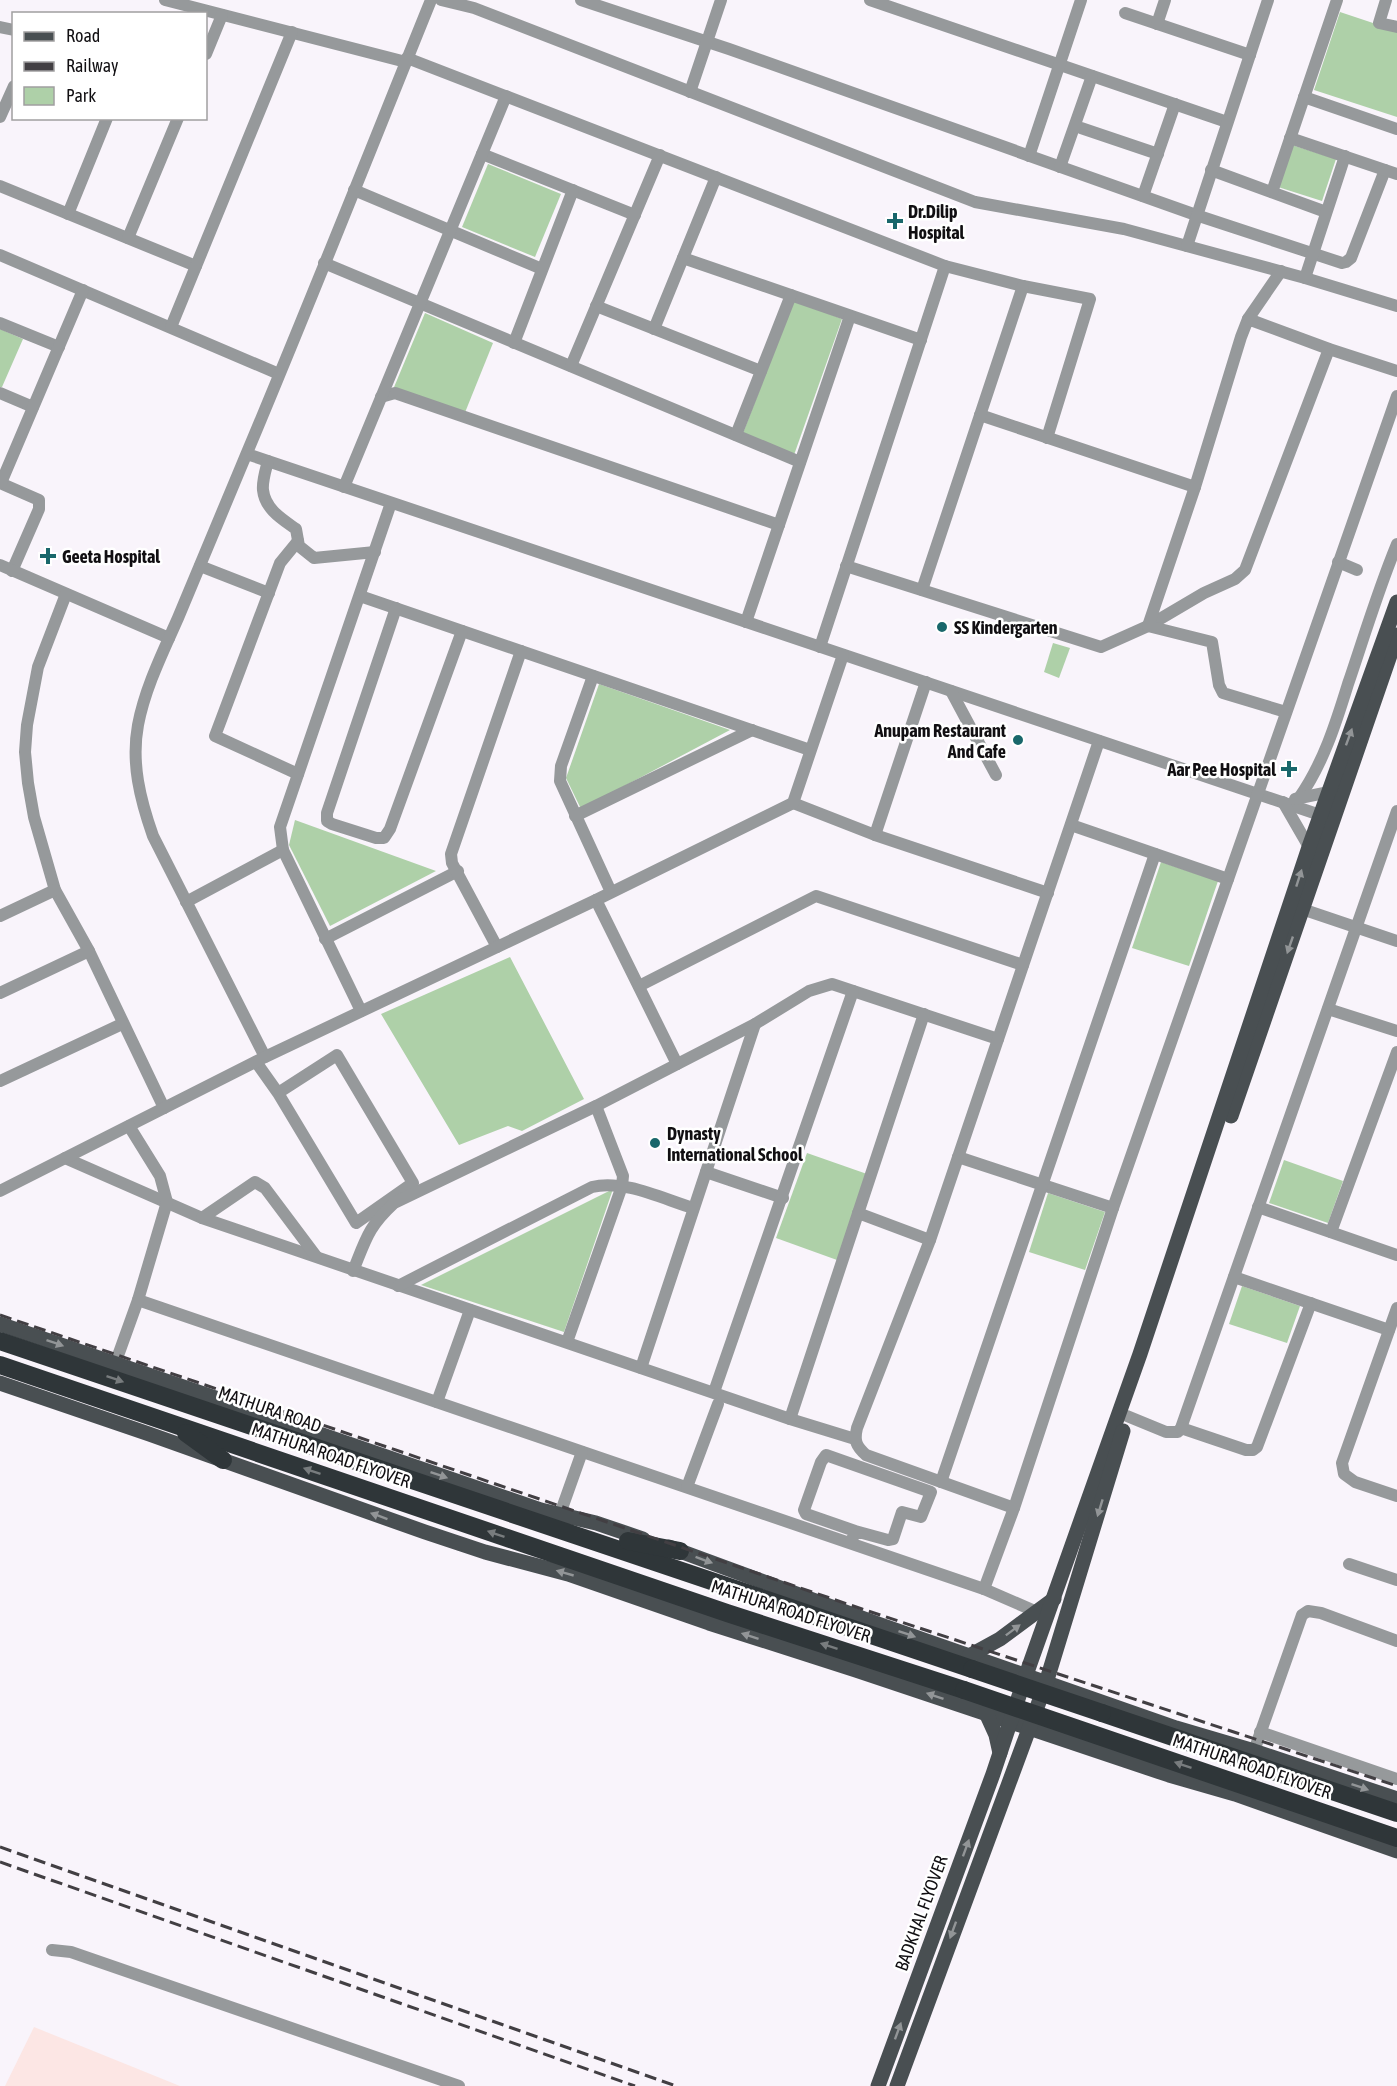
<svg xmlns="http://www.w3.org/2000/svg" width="1397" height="2086" font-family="'Asap Condensed',sans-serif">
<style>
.commercial{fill:#fce6e4}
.green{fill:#aed0a8}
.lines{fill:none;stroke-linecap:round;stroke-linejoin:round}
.minor{stroke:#96999b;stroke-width:12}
.major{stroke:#494f52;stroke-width:15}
.highway{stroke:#2f3639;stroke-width:18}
.rail{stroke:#423f43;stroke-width:3;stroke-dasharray:12 6;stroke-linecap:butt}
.highway-bridge{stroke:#2f3639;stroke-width:18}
.oneway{fill:#929597}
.oneway2{fill:#787c7e}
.poi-dot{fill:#19676b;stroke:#fff;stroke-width:2}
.labels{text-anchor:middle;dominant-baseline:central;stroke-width:5;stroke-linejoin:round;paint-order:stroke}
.poi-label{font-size:18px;font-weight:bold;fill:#110f12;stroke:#fff;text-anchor:start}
.street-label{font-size:18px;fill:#110f12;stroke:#fff}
</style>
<rect width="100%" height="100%" fill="#f9f4fb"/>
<polygon class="commercial" points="34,2027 180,2086 5,2086"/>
<g class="green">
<polygon points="1340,12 1397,31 1397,117 1314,90"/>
<polygon points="1292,145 1336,159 1322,201 1278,187"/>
<polygon points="488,164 561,194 535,257 462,227"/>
<polygon points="794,300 842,319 794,455 743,433"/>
<polygon points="425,313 493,343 464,415 392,392"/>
<polygon points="0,329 23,339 2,387 0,387"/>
<polygon points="1053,643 1070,648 1059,678 1044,672"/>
<polygon points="599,684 730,730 581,809 566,778"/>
<polygon points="295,820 436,871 330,926 289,845"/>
<polygon points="1161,862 1218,881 1189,966 1132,948"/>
<polygon points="510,957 584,1099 522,1131 508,1126 459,1145 381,1014"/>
<polygon points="807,1153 867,1174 837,1260 776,1238"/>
<polygon points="1284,1160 1343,1181 1328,1223 1269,1203"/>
<polygon points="613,1189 564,1332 421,1285"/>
<polygon points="1048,1193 1105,1212 1085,1270 1029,1252"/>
<polygon points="1242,1286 1300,1306 1287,1343 1229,1324"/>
</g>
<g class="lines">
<g class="minor">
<polyline points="165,0 406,62"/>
<polyline points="441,0 474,8 975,202 1124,229 1305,278 1397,306"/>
<polyline points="581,0 729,49 1196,215 1342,263 1346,262 1351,258 1385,170"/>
<polyline points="870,0 1227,122"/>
<polyline points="1386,0 1379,23 1397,27"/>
<polyline points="1125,13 1250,55"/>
<polyline points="1157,24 1165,0"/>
<polyline points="0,27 14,30"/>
<polyline points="206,54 222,15"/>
<polyline points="407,58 945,266 1023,286 1090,299 1047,438"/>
<polyline points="690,92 721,0"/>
<polyline points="1304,97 1397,129"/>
<polyline points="0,117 14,86"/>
<polyline points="1081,128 1158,154"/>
<polyline points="1290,138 1397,174"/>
<polyline points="482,154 635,215"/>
<polyline points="1029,156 1081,0"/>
<polyline points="1060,167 1092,76"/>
<polyline points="1211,170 1326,212"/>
<polyline points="0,186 196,266"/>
<polyline points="354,190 542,269"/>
<polyline points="1272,192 1337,0"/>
<polyline points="1143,196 1175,104"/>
<polyline points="68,214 107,118"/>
<polyline points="128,238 178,118"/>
<polyline points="1187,246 1268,0"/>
<polyline points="0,255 279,374"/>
<polyline points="683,258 921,340"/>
<polyline points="324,263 800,462"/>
<polyline points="1305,278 1345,156"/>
<polyline points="596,306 761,371"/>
<polyline points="1248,319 1281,271"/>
<polyline points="0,323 59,347"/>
<polyline points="171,327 292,32"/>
<polyline points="654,329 716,177"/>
<polyline points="514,343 573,190"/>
<polyline points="571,366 660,155"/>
<polyline points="0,393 33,407"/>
<polyline points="381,397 395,393 779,525"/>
<polyline points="980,415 1195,487"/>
<polyline points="736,435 791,295"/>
<polyline points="247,454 1326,817"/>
<path d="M268 461C266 469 262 481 263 490 265 509 282 519 296 529L299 546 314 558 375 552"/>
<polyline points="0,483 39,500 39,509 12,571"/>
<polyline points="1,483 83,290"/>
<polyline points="344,487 506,96"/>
<polyline points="1338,562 1357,570"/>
<polyline points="0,565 169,638"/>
<polyline points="200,566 269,593"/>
<polyline points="846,566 1101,647 1148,626 1204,593 1235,579 1245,570 1329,349"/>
<polyline points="922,590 1023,286"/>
<polyline points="66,594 38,667 27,725 25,752 28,783 34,817 55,890 89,951 164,1108"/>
<polyline points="360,596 810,750"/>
<polyline points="396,608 327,813 327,821 332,824 376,838 384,838 390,829 462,631"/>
<polyline points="746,622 850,316"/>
<polyline points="820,647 945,266"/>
<polyline points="593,676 561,766 560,781 611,892"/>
<polyline points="951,691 996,775"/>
<polyline points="1286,712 1223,693 1219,685 1212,642 1148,626 1195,487 1241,337 1248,319 1329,349 1397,371"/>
<polyline points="298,774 215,736 280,563 298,541"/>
<path d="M1299 798C1323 764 1336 723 1348 684 1364 637 1378 590 1397 544"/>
<polyline points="1295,799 1329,792"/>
<polyline points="1283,802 1309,847"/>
<polyline points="793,803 875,835 1048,893"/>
<polyline points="575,816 752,730"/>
<polyline points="1071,825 1228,879"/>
<polyline points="875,835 926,682"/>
<polyline points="596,900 677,1064"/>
<polyline points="186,902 283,850"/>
<polyline points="1296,907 1397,941"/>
<polyline points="0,916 55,890"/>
<polyline points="325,939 458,871"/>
<polyline points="497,947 452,863 451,854 521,651"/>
<polyline points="639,986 816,896 1023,965"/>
<polyline points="0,993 89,951"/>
<polyline points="1328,1009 1397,1031"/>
<polyline points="361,1011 283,850 280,827 391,503"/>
<path d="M265 1057 153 836C140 799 131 763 138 725 145 688 163 652 178 618 199 568 220 518 241 467 306 313 368 156 431 0"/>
<polyline points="256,1062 278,1093 356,1223 413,1183 337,1055 278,1093"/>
<polyline points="0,1081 122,1024"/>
<polyline points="958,1157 1113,1208"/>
<polyline points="65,1158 202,1218 790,1419 855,1439"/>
<polyline points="706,1172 783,1198"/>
<polyline points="0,1191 265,1057 596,900 793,803 843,655"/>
<polyline points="1258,1207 1397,1255"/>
<polyline points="858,1213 930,1240"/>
<polyline points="202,1218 255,1182 265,1188 316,1256"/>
<polyline points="1331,1232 1397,1052"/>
<path d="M353 1271C366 1239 368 1227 394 1203L596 1106 755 1024 809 991 832 984 998 1039"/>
<polyline points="1234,1277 1389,1330"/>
<path d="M398 1286 592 1187C623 1179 663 1199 693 1208"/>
<polyline points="138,1300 984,1589 1037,1612"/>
<polyline points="1397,1308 1342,1463 1344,1474 1355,1482 1397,1496"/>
<polyline points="567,1342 622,1186 623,1176 596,1106"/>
<polyline points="115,1364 138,1300 167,1202 160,1176 129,1126"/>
<polyline points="641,1368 755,1024"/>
<polyline points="714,1392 853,991"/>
<polyline points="437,1402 470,1310"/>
<polyline points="1127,1416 1166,1432 1178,1432 1181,1428 1397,811"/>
<polyline points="790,1419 924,1014"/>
<polyline points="1181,1428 1246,1450 1253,1450 1257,1447 1311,1303"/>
<polyline points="941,1482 1155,854"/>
<polyline points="687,1487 718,1404"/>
<path d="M1014 1508 866 1455C856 1446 854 1441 857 1428L930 1240 1099 741"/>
<polyline points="560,1514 582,1452"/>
<polyline points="851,1543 855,1531 888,1540 893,1539 902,1512 921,1517 931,1492 826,1455 821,1462 804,1510 806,1514 855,1531"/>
<polyline points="1349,1564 1397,1580"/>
<polyline points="984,1589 1014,1508 1113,1208 1397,396"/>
<polyline points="1260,1732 1397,1779"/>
<polyline points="1254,1751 1302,1615 1308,1611 1321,1613 1397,1641"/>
<polyline points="52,1950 71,1952 459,2086"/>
</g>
<g class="major">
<polyline points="1231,1116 1397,635"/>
<polyline points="0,1324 541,1510 596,1523 643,1539"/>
<polyline points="0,1383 149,1434 425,1532 485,1552 568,1574 709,1623 856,1670 1169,1775 1235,1794 1397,1851"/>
<polyline points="669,1547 878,1624 1176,1728 1254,1751 1397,1799"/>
<polyline points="969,1656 1000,1639 1054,1599"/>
<polyline points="986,1713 996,1735 1000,1753"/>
<polyline points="878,2086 993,1774 1026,1675 1140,1354 1309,847 1397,602"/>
<polyline points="897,2086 1046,1683 1123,1431"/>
</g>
<g class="highway">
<polyline points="0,1341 972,1669"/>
<polyline points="0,1365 727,1613 964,1690"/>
<polyline points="186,1433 223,1460"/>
<polyline points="628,1541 680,1551"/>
<polyline points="1102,1713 1397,1813"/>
</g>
<g class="rail">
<polyline points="0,1315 862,1609 1397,1786"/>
<polyline points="0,1847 676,2086"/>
<polyline points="0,1862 635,2086"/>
</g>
<g class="highway-bridge">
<polyline points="972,1669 1102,1713"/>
<polyline points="964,1690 1397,1838"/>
</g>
</g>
<defs><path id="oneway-solid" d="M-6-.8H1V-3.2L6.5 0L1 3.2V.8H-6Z" transform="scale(1.5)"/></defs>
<g class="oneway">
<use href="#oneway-solid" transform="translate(1349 737) rotate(-70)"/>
<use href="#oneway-solid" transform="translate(1299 878) rotate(-72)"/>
<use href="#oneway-solid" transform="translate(1290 945) rotate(109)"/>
<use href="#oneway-solid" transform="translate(55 1343) rotate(19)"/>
<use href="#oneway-solid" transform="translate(439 1475) rotate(19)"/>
<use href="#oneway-solid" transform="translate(1100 1508) rotate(107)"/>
<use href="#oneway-solid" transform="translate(379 1516) rotate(-160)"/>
<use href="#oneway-solid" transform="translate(704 1560) rotate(20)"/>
<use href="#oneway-solid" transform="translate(565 1573) rotate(-164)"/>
<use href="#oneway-solid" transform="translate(1013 1630) rotate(-37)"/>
<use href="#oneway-solid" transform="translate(907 1634) rotate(19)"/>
<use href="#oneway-solid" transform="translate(750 1636) rotate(-162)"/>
<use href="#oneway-solid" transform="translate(935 1696) rotate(-161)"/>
<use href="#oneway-solid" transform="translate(1360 1787) rotate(19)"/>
<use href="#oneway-solid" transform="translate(966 1848) rotate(-70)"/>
<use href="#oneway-solid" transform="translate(953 1930) rotate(110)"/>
<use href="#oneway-solid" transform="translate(898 2031) rotate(-70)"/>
</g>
<g class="oneway2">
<use href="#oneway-solid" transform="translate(115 1379) rotate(19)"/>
<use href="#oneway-solid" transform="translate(312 1471) rotate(-161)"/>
<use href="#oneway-solid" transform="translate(496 1534) rotate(-161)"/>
<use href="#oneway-solid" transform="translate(829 1646) rotate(-162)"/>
<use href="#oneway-solid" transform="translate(1183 1765) rotate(-161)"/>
</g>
<g class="poi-dot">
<path d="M892 212h6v6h6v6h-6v6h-6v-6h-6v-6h6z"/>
<path d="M45 547h6v6h6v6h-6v6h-6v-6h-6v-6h6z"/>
<circle cx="942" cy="627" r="6"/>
<circle cx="1018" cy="740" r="6"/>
<path d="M1286 760h6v6h6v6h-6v6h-6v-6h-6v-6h6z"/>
<circle cx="655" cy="1143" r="6"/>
</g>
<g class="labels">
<g class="poi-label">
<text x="908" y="211">Dr.Dilip<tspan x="908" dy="21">Hospital</tspan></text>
<text x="62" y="556">Geeta Hospital</text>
<text x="954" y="627">SS Kindergarten</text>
<text x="1006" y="730" text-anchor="end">Anupam Restaurant<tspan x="1006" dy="21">And Cafe</tspan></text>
<text x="1276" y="769" text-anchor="end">Aar Pee Hospital</text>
<text x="667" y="1133">Dynasty<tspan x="667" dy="21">International School</tspan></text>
</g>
<g class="street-label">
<text transform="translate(270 1409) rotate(19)">MATHURA ROAD</text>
<text transform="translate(331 1455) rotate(19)">MATHURA ROAD FLYOVER</text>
<text transform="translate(791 1611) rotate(18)">MATHURA ROAD FLYOVER</text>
<text transform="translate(1252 1766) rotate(19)">MATHURA ROAD FLYOVER</text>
<text transform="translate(921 1913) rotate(-70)">BADKHAL FLYOVER</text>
</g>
</g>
<rect x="12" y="12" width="195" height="108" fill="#ffffff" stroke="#a09fa0" stroke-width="1.5"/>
<rect x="24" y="32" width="30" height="9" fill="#494f52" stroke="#a09fa0" stroke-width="1.5"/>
<text x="66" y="42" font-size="18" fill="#110f12">Road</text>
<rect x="24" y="62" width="30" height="9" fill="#423f43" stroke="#a09fa0" stroke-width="1.5"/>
<text x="66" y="72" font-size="18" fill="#110f12">Railway</text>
<rect x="24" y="87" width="30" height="18" fill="#aed0a8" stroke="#a09fa0" stroke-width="1.5"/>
<text x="66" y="102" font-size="18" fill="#110f12">Park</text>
</svg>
